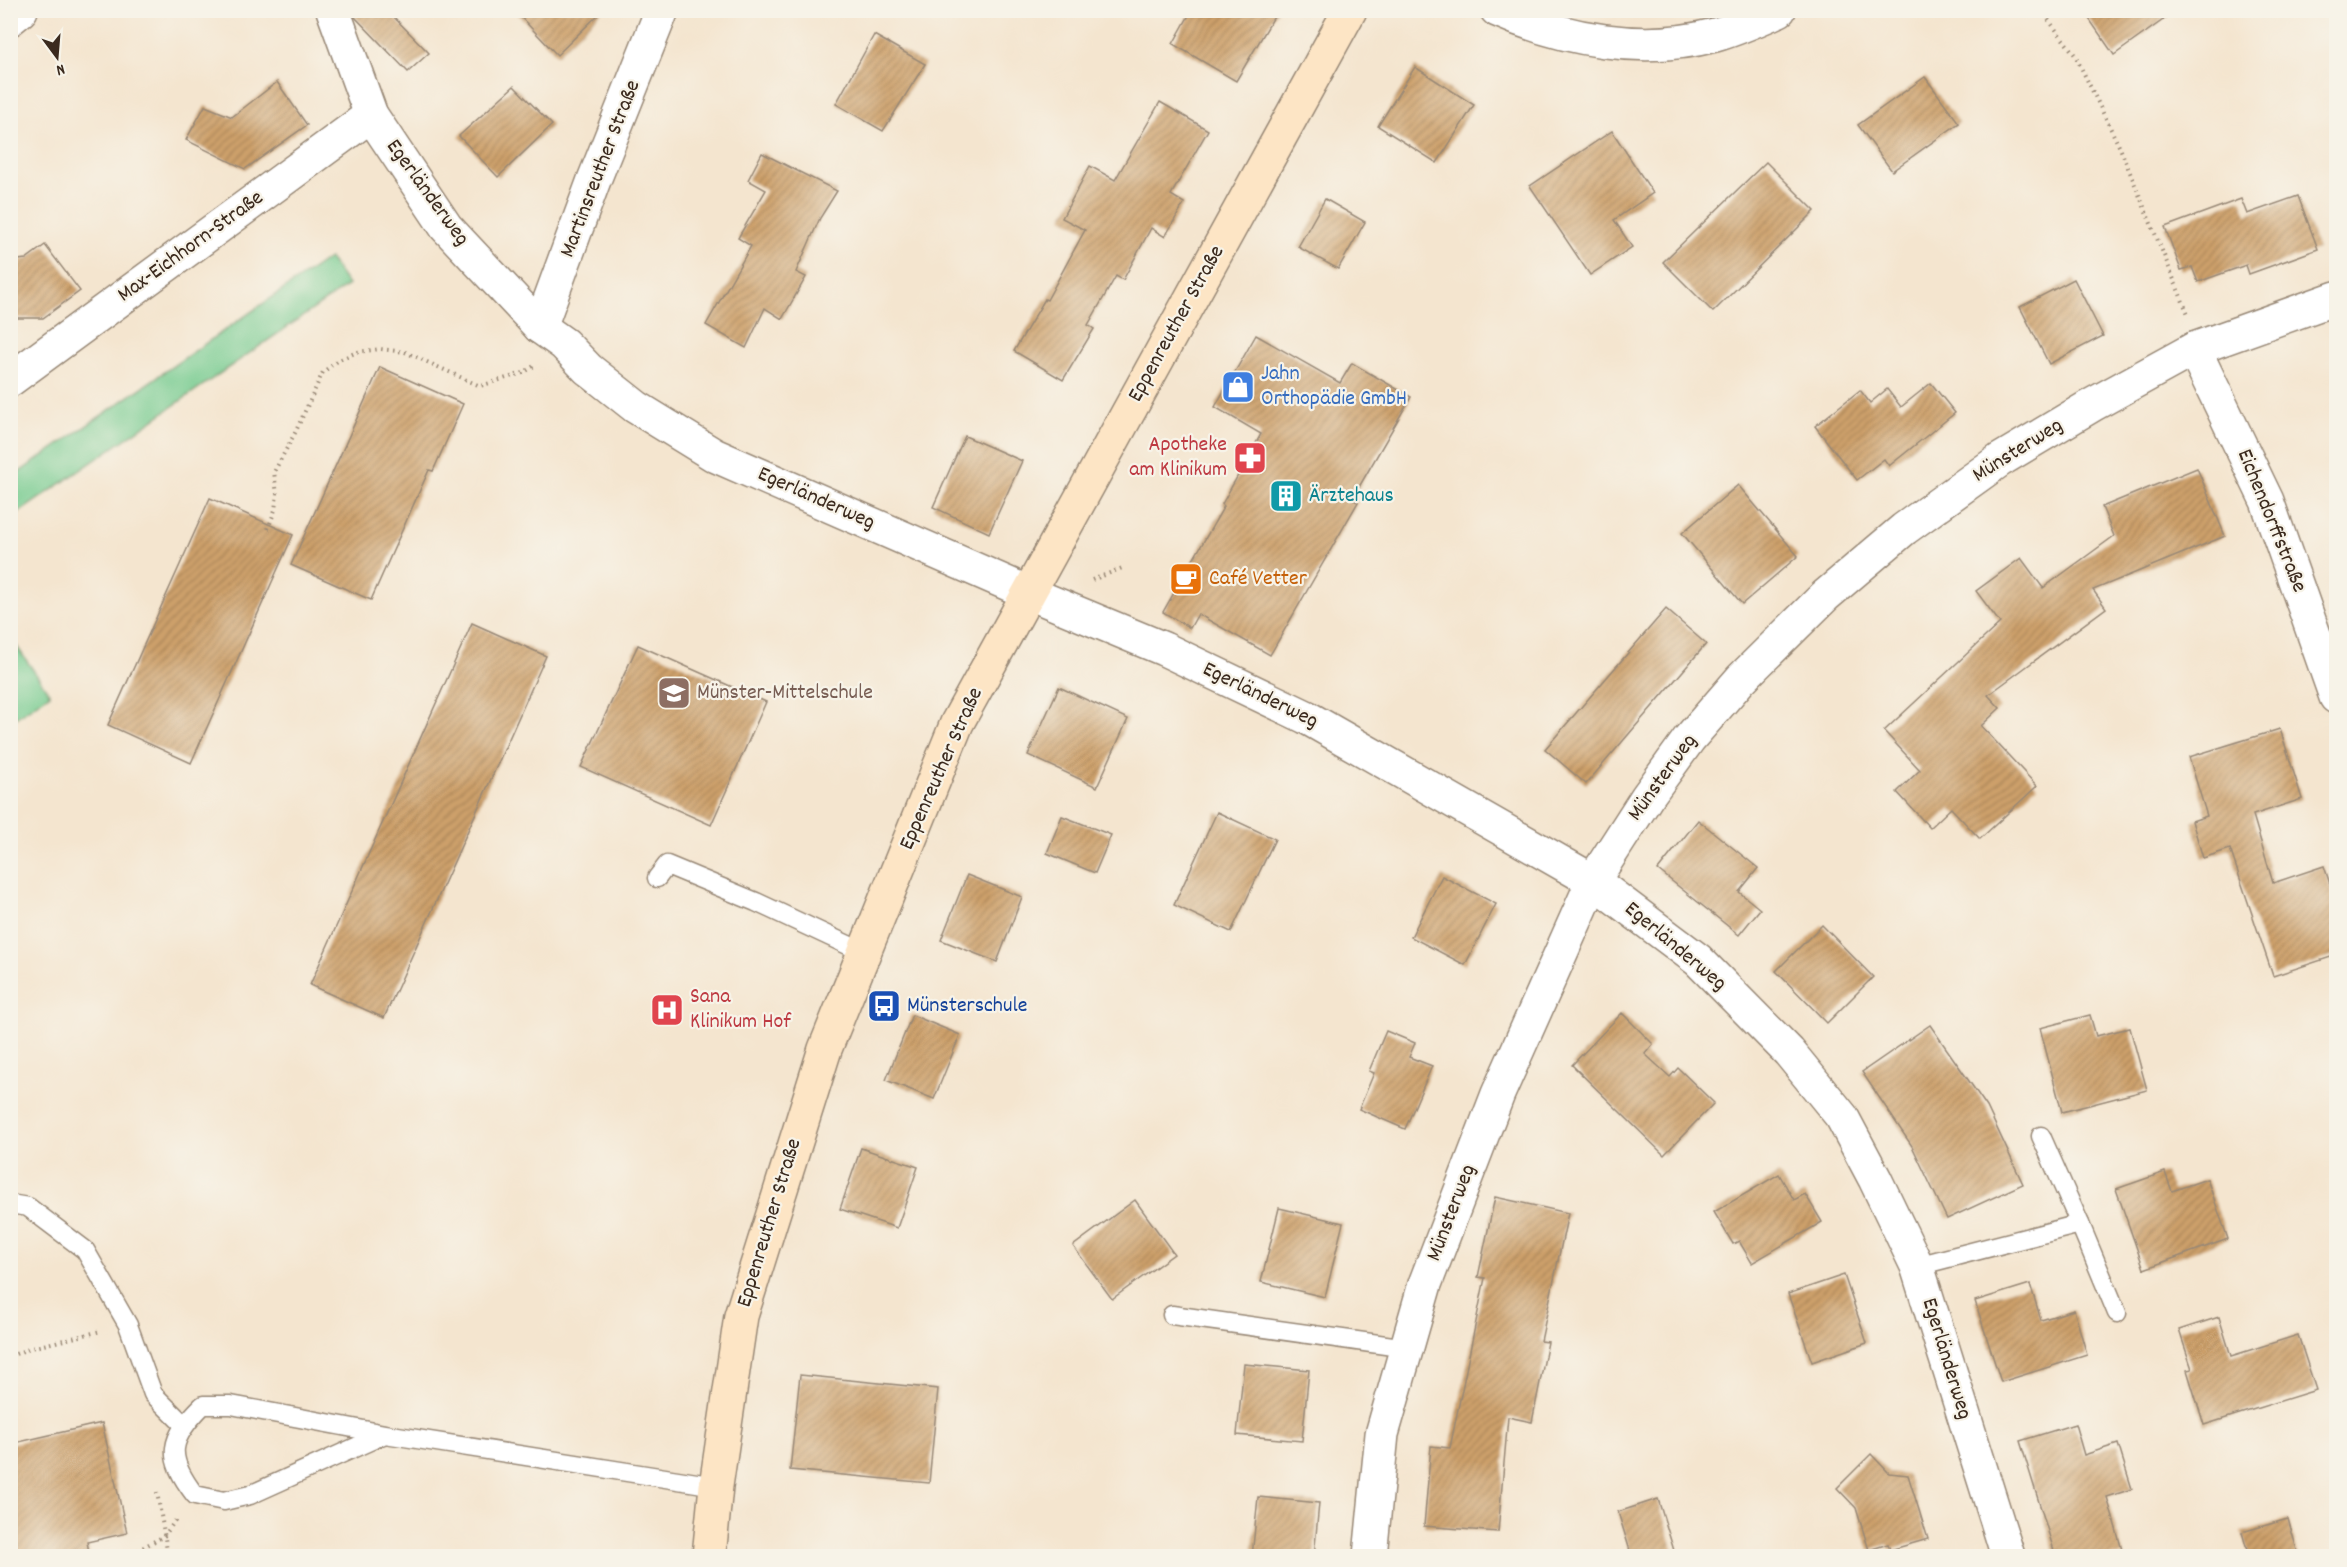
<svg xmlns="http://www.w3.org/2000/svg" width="2347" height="1567" font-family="Dekko,sans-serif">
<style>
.pitch{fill:#76cb8f;stroke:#587a56;stroke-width:1.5}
.building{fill:url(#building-hatch)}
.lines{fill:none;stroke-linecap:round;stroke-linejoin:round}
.service-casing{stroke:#988876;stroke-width:21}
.minor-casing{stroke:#988876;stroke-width:36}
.secondary-casing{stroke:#988876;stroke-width:36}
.path{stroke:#988876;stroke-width:4;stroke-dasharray:1.5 4.5;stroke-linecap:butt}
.service{stroke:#fff;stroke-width:18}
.minor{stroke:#fff;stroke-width:33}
.secondary{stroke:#fde5c5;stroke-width:33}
.labels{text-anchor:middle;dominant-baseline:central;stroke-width:4.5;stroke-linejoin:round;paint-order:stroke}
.street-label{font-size:22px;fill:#3b2a1e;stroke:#f7f3e8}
.shop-label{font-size:22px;fill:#366cbe;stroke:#f7f3e8;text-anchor:start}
.health-label{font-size:22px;fill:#be3a42;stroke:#f7f3e8;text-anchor:end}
.culture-label{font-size:22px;fill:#0d838f;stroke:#f7f3e8;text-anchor:start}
.food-label{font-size:22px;fill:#c56008;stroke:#f7f3e8;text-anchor:start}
.education-label{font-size:22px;fill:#785e54;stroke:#f7f3e8;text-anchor:start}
.transit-label{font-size:22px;fill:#164399;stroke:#f7f3e8;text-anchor:start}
</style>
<defs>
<pattern id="building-hatch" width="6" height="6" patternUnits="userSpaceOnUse" patternTransform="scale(1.5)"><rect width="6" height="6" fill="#cda06b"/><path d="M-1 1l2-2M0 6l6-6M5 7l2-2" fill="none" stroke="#a88357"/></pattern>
</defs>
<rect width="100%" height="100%" fill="#f7f3e8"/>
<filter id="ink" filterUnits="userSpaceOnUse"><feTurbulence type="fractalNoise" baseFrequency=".0167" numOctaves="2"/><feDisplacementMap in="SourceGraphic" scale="12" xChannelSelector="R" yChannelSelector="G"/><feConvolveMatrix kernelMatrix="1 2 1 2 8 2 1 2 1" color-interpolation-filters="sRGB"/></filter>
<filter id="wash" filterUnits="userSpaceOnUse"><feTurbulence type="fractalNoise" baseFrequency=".008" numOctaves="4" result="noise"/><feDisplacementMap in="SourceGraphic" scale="24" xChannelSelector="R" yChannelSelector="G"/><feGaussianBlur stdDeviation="1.35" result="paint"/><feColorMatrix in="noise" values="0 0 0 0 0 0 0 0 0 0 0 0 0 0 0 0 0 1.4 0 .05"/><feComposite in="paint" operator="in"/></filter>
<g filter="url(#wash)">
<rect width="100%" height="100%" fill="#f4e5cf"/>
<g class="pitch">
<polygon points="329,258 348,285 11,518 11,478"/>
<polygon points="10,637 50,694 11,721 10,721"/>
</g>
<g id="blocks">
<g class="building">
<polygon points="353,10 387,10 429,53 408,72 355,17"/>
<polygon points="514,10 603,10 557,55"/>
<polygon points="1192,10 1278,10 1236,81 1173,44"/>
<polygon points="2083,10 2177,10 2114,55"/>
<polygon points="874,35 925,64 883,131 836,104"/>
<polygon points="1415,67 1474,105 1437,163 1378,126"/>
<polygon points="1925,77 1959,123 1892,171 1858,125"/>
<polygon points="277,82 307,125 245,169 186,140 205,106 232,117"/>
<polygon points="514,86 552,125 498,177 459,136"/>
<polygon points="1160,102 1208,130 1171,195 1184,203 1165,237 1151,228 1123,280 1116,276 1088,325 1094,329 1063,380 1014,351 1045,299 1047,300 1085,230 1062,218 1090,166 1115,180"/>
<polygon points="1612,131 1653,193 1614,220 1632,247 1590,275 1530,186"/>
<polygon points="762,153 837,191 820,218 796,272 806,277 782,319 765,308 746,348 706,325 751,246 738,238 766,190 748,180"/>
<polygon points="1766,162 1815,211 1713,312 1663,262"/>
<polygon points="2298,196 2318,249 2249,274 2246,265 2198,282 2192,267 2181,270 2165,227 2241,199 2247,214"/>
<polygon points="1325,199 1365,222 1338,269 1298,247"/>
<polygon points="45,245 80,291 43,318 10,318 10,261 26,259"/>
<polygon points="2074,279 2103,336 2049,364 2020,307"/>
<polygon points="1256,335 1340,383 1352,363 1411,397 1352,499 1358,502 1270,655 1198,614 1190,628 1163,612 1224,506 1222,504 1261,434 1215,407"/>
<polygon points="380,367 463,404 433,471 429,470 371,600 291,565"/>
<polygon points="1931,383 1955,413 1889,466 1884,459 1857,480 1815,426 1860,390 1870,403 1887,389 1901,407"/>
<polygon points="965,436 1022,461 989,533 933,507"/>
<polygon points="2197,468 2225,536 2093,590 2106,608 1988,695 2000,708 1981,726 2037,786 1980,839 1951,808 1930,828 1897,792 1920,770 1884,731 2000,623 1976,591 2021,558 2043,588 2114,536 2102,507"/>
<polygon points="1738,485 1798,556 1742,604 1682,533"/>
<polygon points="210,498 293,535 191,763 108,725"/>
<polygon points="1666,609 1706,644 1586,784 1545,749"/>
<polygon points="472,623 546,656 384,1018 310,985"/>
<polygon points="638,645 766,702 711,825 581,767"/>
<polygon points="1059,687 1128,719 1097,787 1028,755"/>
<polygon points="2280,729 2302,799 2253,815 2273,883 2324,866 2337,905 2337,955 2273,976 2230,849 2203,858 2192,821 2207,816 2189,757"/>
<polygon points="1217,812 1275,839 1231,932 1174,905"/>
<polygon points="1062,816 1111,835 1095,873 1047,853"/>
<polygon points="1698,820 1758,868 1739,892 1760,909 1739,935 1658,870"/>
<polygon points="967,875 1022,897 997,962 941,940"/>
<polygon points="1442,876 1496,904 1465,965 1411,937"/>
<polygon points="1822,925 1873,977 1827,1023 1776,971"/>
<polygon points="1622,1013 1653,1044 1645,1054 1670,1077 1678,1068 1714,1103 1664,1155 1572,1065"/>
<polygon points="912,1015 960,1035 934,1099 886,1080"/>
<polygon points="2090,1015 2096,1036 2130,1028 2147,1090 2062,1112 2040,1028"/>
<polygon points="1930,1025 1987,1107 2023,1184 1947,1219 1912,1146 1862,1072"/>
<polygon points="1386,1031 1415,1043 1409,1057 1432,1066 1405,1129 1359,1109 1374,1073 1369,1071"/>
<polygon points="861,1148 918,1167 897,1228 840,1209"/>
<polygon points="2165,1172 2172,1191 2207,1179 2228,1239 2144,1269 2116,1189"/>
<polygon points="1779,1174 1794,1200 1805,1194 1822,1222 1752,1263 1739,1241 1733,1244 1714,1212"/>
<polygon points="1495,1197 1568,1213 1541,1341 1548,1342 1532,1422 1508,1417 1498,1532 1424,1526 1431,1446 1450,1448 1485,1278 1478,1277"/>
<polygon points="1135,1200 1174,1254 1112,1299 1073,1246"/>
<polygon points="1279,1208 1343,1223 1325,1297 1261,1282"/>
<polygon points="1844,1275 1867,1343 1812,1362 1788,1294"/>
<polygon points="2030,1284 2041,1320 2074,1310 2087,1355 2001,1382 1975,1301"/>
<polygon points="2219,1317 2231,1356 2298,1335 2316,1390 2204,1425 2187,1370 2192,1369 2179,1330"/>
<polygon points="1244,1364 1309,1370 1302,1441 1237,1435"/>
<polygon points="800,1375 938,1389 929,1483 790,1470"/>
<polygon points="102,1423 127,1533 87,1542 90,1557 10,1557 10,1444"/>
<polygon points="2075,1424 2084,1455 2118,1444 2132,1489 2107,1497 2124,1557 2056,1557 2020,1441"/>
<polygon points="1871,1454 1889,1473 1908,1475 1928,1539 1890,1550 1888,1544 1869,1550 1856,1508 1837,1488"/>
<polygon points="1258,1497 1319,1503 1314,1557 1252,1557"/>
<polygon points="1658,1499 1676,1557 1632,1557 1618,1512"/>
<polygon points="2288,1519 2299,1557 2249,1557 2242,1532"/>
</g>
</g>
</g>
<g filter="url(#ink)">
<use href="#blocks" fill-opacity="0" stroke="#988876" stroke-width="1.5"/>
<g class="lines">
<g class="service-casing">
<g id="service">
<polyline points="657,878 667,865 756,902 865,953"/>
<polyline points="2041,1136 2080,1224"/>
<polyline points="10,1204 28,1207 85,1250 128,1325 153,1394 183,1424"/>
<polyline points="1917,1266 2080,1224 2117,1313"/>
<polyline points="1172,1315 1407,1348"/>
<path d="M385 1434 250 1495 224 1501 195 1495C165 1456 169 1439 203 1405H231L385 1434 716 1486"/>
</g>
</g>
<g class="minor-casing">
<g id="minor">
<polyline points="333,10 371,115 446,227 540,327 564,344 588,369 636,407 714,455 1029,593 1164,649 1306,717 1593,881 1698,960 1789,1052 1842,1117 1875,1179 1917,1266 2008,1556"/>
<path d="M1497 10C1564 40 1643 54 1715 35 1737 29 1758 19 1779 10"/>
<polyline points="10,19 21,10"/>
<polyline points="540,327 594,180 662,10"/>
<polyline points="2194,349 2267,501 2336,697"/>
<polyline points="10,380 371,115"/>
<polyline points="1370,1556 1382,1434 1425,1284 1498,1094 1593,881 1647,797 1689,739 1741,679 1825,596 1904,529 2000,460 2092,405 2194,349 2336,298"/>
</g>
</g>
<g class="secondary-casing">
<polyline id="secondary" points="709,1556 716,1486 741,1316 825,1049 957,723 1350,10"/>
</g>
<g class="path">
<polyline points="2041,10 2075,55 2120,148 2188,314"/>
<polyline points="268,529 275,510 277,494 274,472 295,433 323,372 339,360 357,352 380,349 405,352 480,386 523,373 534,366"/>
<polyline points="1092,580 1125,567"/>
<polyline points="10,1356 31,1348 101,1331"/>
<polyline points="157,1492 168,1556"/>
<polyline points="127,1556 164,1536 178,1517"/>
</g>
<use href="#service" class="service"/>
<use href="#minor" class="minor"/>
<use href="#secondary" class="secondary"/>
</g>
</g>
<defs>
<g id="shop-square" transform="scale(1.725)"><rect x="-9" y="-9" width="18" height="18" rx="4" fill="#3f7fe0" stroke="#f7f3e8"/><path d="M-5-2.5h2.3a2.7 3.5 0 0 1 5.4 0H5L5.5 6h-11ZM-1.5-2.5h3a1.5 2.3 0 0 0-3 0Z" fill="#fff"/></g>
<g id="pharmacy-square" transform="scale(1.725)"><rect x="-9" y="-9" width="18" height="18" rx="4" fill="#e0444e" stroke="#f7f3e8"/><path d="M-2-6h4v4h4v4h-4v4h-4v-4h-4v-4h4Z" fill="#fff"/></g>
<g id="building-square" transform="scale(1.725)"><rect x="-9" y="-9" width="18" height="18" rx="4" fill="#0f9aa8" stroke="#f7f3e8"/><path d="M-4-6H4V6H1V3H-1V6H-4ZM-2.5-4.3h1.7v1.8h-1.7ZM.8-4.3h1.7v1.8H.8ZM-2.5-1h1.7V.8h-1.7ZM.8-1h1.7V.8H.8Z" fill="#fff"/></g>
<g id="cafe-square" transform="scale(1.725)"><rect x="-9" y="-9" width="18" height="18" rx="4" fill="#e8710a" stroke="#f7f3e8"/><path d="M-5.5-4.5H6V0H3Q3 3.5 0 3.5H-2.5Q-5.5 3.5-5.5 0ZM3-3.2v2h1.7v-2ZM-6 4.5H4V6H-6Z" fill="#fff"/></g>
<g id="school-square" transform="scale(1.725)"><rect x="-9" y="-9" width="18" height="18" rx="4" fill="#8d6e63" stroke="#f7f3e8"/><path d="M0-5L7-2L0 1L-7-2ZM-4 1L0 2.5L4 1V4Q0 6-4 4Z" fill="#fff"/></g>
<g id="bus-square" transform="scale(1.725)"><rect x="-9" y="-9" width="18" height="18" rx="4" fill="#1a4fb4" stroke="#f7f3e8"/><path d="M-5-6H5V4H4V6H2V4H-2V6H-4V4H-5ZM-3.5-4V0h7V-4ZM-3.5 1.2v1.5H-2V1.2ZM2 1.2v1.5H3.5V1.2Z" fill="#fff"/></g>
<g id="hospital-square" transform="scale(1.725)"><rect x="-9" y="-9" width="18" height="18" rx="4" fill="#e0444e" stroke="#f7f3e8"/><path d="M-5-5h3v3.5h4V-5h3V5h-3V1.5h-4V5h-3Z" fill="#fff"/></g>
</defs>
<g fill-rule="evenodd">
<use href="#shop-square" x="1238" y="387"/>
<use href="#pharmacy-square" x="1250" y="458"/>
<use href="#building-square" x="1286" y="496"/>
<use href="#cafe-square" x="1186" y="579"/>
<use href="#school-square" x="674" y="693"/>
<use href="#bus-square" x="884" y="1006"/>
<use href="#hospital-square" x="667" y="1010"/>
</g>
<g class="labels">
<g class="street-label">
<text transform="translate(601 169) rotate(-69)">Martinsreuther Straße</text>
<text transform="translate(427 193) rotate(54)">Egerländerweg</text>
<text transform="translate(191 247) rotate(-36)">Max-Eichhorn-Straße</text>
<text transform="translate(1177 324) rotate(-61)">Eppenreuther Straße</text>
<text transform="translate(2018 451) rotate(-32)">Münsterweg</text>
<text transform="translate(816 499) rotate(24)">Egerländerweg</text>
<text transform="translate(2271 521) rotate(68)">Eichendorffstraße</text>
<text transform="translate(1260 696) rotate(26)">Egerländerweg</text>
<text transform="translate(942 769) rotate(-66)">Eppenreuther Straße</text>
<text transform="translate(1663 778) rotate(-54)">Münsterweg</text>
<text transform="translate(1675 947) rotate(40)">Egerländerweg</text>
<text transform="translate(1452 1213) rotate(-69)">Münsterweg</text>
<text transform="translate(770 1223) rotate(-73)">Eppenreuther Straße</text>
<text transform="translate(1946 1359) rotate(73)">Egerländerweg</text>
</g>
<g class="shop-label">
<text x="1261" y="374">Jahn<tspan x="1261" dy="25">Orthopädie GmbH</tspan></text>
</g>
<g class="health-label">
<text x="1227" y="445">Apotheke<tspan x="1227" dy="25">am Klinikum</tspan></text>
<text x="690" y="997" text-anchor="start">Sana<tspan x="690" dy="25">Klinikum Hof</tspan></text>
</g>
<g class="culture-label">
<text x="1309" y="496">Ärztehaus</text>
</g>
<g class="food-label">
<text x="1209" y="579">Café Vetter</text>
</g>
<g class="education-label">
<text x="697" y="693">Münster-Mittelschule</text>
</g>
<g class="transit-label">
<text x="907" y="1006">Münsterschule</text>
</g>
</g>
<rect width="2347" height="1567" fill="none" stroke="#f7f3e8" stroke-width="36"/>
<g transform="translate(57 57) rotate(164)" stroke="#f7f3e8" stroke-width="4.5" paint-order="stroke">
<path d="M0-4.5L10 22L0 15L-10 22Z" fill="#3b2a1e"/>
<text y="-9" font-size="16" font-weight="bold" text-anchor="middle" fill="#3b2a1e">N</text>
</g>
</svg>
